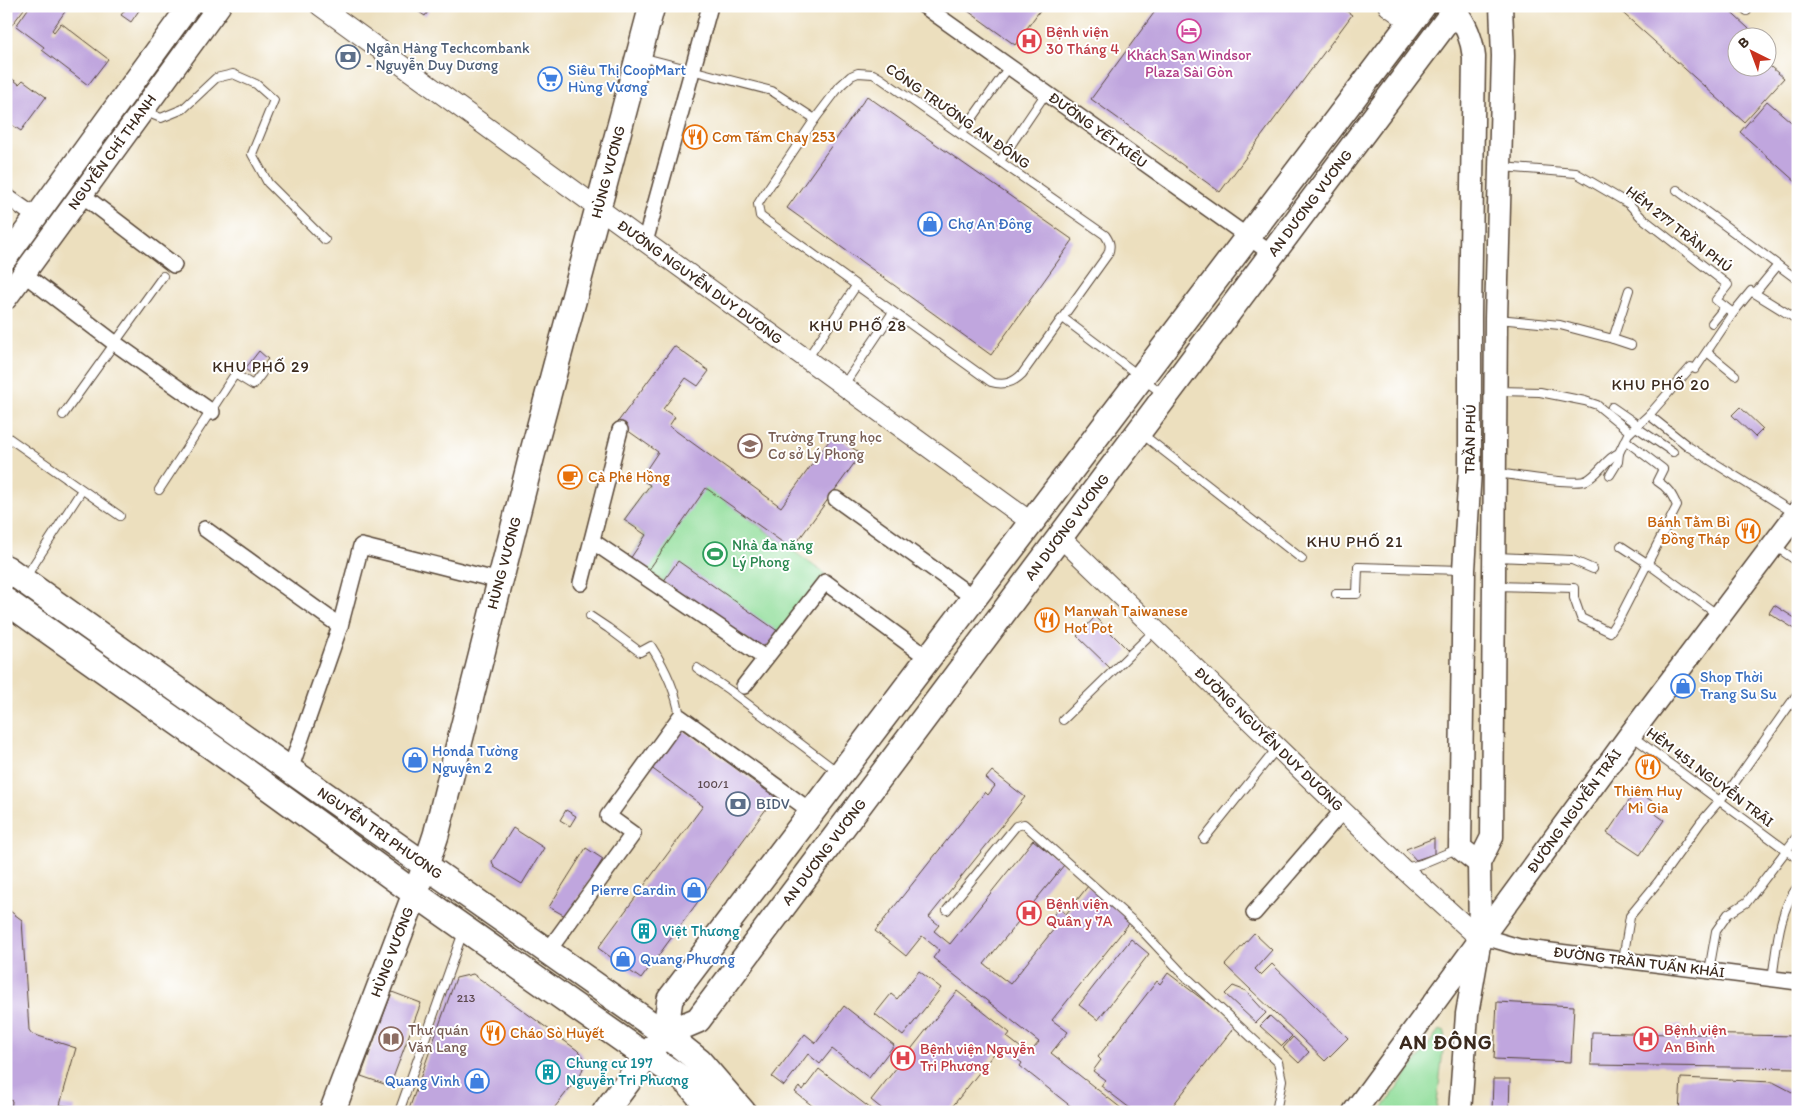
<svg xmlns="http://www.w3.org/2000/svg" width="1804" height="1118" font-family="Itim,sans-serif">
<style>
.green{fill:#92de9b;stroke:#66845c}
.building{fill:#c0a6de}
.lines{fill:none;stroke-linecap:round;stroke-linejoin:round}
.service-casing{stroke:#564536;stroke-width:10}
.minor-casing{stroke:#564536;stroke-width:18}
.tertiary-casing{stroke:#564536;stroke-width:21}
.secondary-casing{stroke:#564536;stroke-width:25}
.primary-casing{stroke:#564536;stroke-width:28}
.service{stroke:#fff;stroke-width:8}
.minor{stroke:#fff;stroke-width:15}
.tertiary{stroke:#fff;stroke-width:19}
.secondary{stroke:#fff;stroke-width:22}
.primary{stroke:#fff;stroke-width:25}
.labels{text-anchor:middle;dominant-baseline:central;stroke-width:4;stroke-linejoin:round;paint-order:stroke}
.number-label{font-size:12px;fill:#5c494e}
.health-label{font-size:15px;fill:#be3a42;stroke:#fff;text-anchor:start}
.service-label{font-size:15px;fill:#4e5e75;stroke:#fff;text-anchor:start}
.hotel-label{font-size:15px;fill:#b23c85;stroke:#fff}
.shop-label{font-size:15px;fill:#366cbe;stroke:#fff;text-anchor:start}
.street-label{font-size:15px;fill:#3b2a1e;stroke:#fff}
.food-label{font-size:15px;fill:#c56008;stroke:#fff;text-anchor:start}
.education-label{font-size:15px;fill:#785e54;stroke:#fff;text-anchor:start}
.leisure-label{font-size:15px;fill:#27864d;stroke:#fff;text-anchor:start}
.culture-label{font-size:15px;fill:#0d838f;stroke:#fff;text-anchor:start}
.neighbourhood-label{font-size:16px;letter-spacing:1px;fill:#3b2a1e;stroke:#fff}
.district-label{font-size:20px;font-weight:bold;letter-spacing:1px;fill:#3b2a1e;stroke:#fff}
</style>
<rect width="100%" height="100%" fill="#fff"/>
<filter id="ink" filterUnits="userSpaceOnUse"><feTurbulence type="fractalNoise" baseFrequency=".02" numOctaves="2"/><feDisplacementMap in="SourceGraphic" scale="10" xChannelSelector="R" yChannelSelector="G"/><feConvolveMatrix kernelMatrix="1 2 1 2 8 2 1 2 1" color-interpolation-filters="sRGB"/></filter>
<filter id="wash" filterUnits="userSpaceOnUse"><feTurbulence type="fractalNoise" baseFrequency=".0096" numOctaves="4" result="noise"/><feDisplacementMap in="SourceGraphic" scale="20" xChannelSelector="R" yChannelSelector="G"/><feGaussianBlur stdDeviation="1.12" result="paint"/><feColorMatrix in="noise" values="0 0 0 0 0 0 0 0 0 0 0 0 0 0 0 0 0 1.4 0 .05"/><feComposite in="paint" operator="in"/></filter>
<g filter="url(#wash)">
<rect width="100%" height="100%" fill="#ecdfbe"/>
<g class="green">
<polygon points="658,452 825,574 764,651 630,559 645,535 624,520 649,485 640,479"/>
<polygon points="1439,1030 1445,1032 1436,1112 1380,1112"/>
</g>
<g id="blocks">
<g class="building">
<polygon points="6,6 21,6 24,9 8,30 6,28"/>
<polygon points="30,6 69,6 52,30 54,32 61,23 108,59 88,85 42,50 44,47 16,26"/>
<polygon points="128,6 142,6 131,22 121,15"/>
<polygon points="410,6 432,6 425,16"/>
<polygon points="961,6 984,6 988,9 990,6 1043,6 1015,45"/>
<polygon points="1159,6 1339,6 1352,15 1220,192 1091,99"/>
<polygon points="1615,6 1724,6 1759,38 1736,38 1736,68 1766,68 1766,63 1784,78 1744,122"/>
<polygon points="6,74 19,84 23,80 46,97 21,131 6,121"/>
<polygon points="867,96 1073,240 991,355 787,208"/>
<polygon points="1767,101 1798,128 1798,184 1740,132"/>
<polygon points="674,346 709,371 698,386 686,378 663,409 675,417 669,426 781,507 834,434 861,454 792,549 706,488 648,571 630,559 646,535 624,520 650,485 640,479 658,452 617,423"/>
<polygon points="259,351 268,359 254,376 245,369"/>
<polygon points="1740,407 1763,429 1755,437 1732,415"/>
<polygon points="678,561 779,632 764,651 663,582"/>
<polygon points="1774,605 1798,620 1798,631 1769,613"/>
<polygon points="1095,617 1128,650 1110,668 1077,636"/>
<polygon points="679,727 775,797 641,979 598,948 703,806 650,767"/>
<polygon points="992,771 1025,797 929,917 939,925 934,931 950,944 1033,840 1064,865 984,964 1010,984 1058,924 1051,918 1059,908 1066,914 1088,886 1131,921 1052,1020 1068,1032 1051,1053 1126,1112 1078,1112 1020,1066 1022,1063 1000,1046 948,1112 886,1112 871,1100 957,991 1010,1033 1007,1037 1029,1054 1039,1042 933,958 939,950 922,936 906,956 875,931 985,792 988,795 995,786 986,778"/>
<polygon points="1636,791 1652,801 1647,808 1664,820 1640,855 1607,833"/>
<polygon points="566,810 576,816 570,826 560,820"/>
<polygon points="513,828 544,848 522,884 494,867 492,861"/>
<polygon points="1434,838 1434,854 1416,860 1406,849"/>
<polygon points="586,848 603,859 567,917 549,907"/>
<polygon points="6,908 22,920 29,1030 32,1034 76,1048 60,1105 75,1107 74,1112 11,1112 12,1101 6,1097"/>
<polygon points="1254,933 1272,950 1255,969 1261,975 1272,964 1348,1038 1325,1061 1225,965"/>
<polygon points="1131,939 1149,954 1098,1020 1079,1005"/>
<polygon points="919,971 941,988 903,1036 875,1014 891,994 897,999"/>
<polygon points="1168,973 1236,1025 1170,1109 1174,1112 1135,1112 1101,1086 1105,1080 1093,1071 1101,1060 1098,1057 1157,981 1160,984"/>
<polygon points="473,974 577,1050 583,1056 584,1065 581,1074 551,1112 408,1112 456,978"/>
<polygon points="1233,986 1246,991 1266,1013 1256,1023 1225,994"/>
<polygon points="392,992 421,1003 390,1086 361,1076"/>
<polygon points="1497,1002 1574,1006 1571,1062 1494,1059"/>
<polygon points="844,1006 894,1045 869,1078 832,1049 820,1064 808,1054 784,1086 772,1077 805,1034 816,1043"/>
<polygon points="1270,1016 1292,1036 1282,1046 1260,1026"/>
<polygon points="1670,1025 1682,1025 1682,1034 1798,1036 1798,1068 1591,1065 1592,1032 1670,1034"/>
<polygon points="1293,1037 1309,1052 1299,1063 1283,1048"/>
<polygon points="819,1069 875,1112 820,1112 795,1092 799,1087 803,1090"/>
<polygon points="1681,1078 1773,1082 1794,1093 1798,1086 1798,1112 1679,1112"/>
<polygon points="1493,1079 1510,1079 1509,1112 1492,1112"/>
<polygon points="662,1108 674,1112 646,1112 651,1110"/>
</g>
</g>
</g>
<g filter="url(#ink)">
<use href="#blocks" fill-opacity="0" stroke="#564536" stroke-width="1"/>
<g class="lines">
<g class="service-casing">
<g id="service">
<polyline points="1742,6 1747,11"/>
<polyline points="641,57 772,91 815,119"/>
<path d="M858 73 873 74 880 78 1105 235C1110 242 1111 246 1108 254L1022 374C1013 383 1004 386 991 382L760 216 758 204 761 199 815 119 840 86 851 76Z"/>
<polyline points="146,112 161,118 183,109 216,78 233,74 256,84 274,100 252,154 268,183 325,240"/>
<polyline points="961,134 1009,67"/>
<polyline points="1000,161 1046,93"/>
<polyline points="1502,167 1576,173 1629,204 1641,217 1728,285 1716,300 1733,313"/>
<polyline points="1677,190 1798,280"/>
<polyline points="1755,293 1778,265"/>
<polyline points="1063,318 1163,394"/>
<polyline points="1498,319 1560,325 1613,339 1629,290"/>
<polyline points="1712,323 1725,307"/>
<polyline points="1613,339 1631,345"/>
<polyline points="1707,352 1735,375"/>
<polyline points="807,359 856,286"/>
<polyline points="843,386 893,312"/>
<polyline points="1498,391 1540,392 1585,401 1597,405 1630,432"/>
<polyline points="1612,407 1638,425"/>
<polyline points="63,415 163,276"/>
<polyline points="1649,415 1689,447 1794,513"/>
<polyline points="1636,427 1673,452"/>
<polyline points="1142,434 1302,559"/>
<polyline points="6,436 120,516"/>
<path d="M1497 473C1513 475 1576 486 1587 480 1599 474 1606 458 1619 453L1628 434 1649 415 1691 367 1695 369 1733 313 1751 291 1798 320"/>
<polyline points="1610,475 1618,462 1619,453"/>
<polyline points="159,490 235,374 253,385 262,373"/>
<polyline points="1621,546 1647,563 1718,615"/>
<polyline points="1775,546 1798,562"/>
<polyline points="1496,557 1572,560 1593,569"/>
<polyline points="25,578 82,490"/>
<path d="M1495 586 1574 588V598L1581 618 1610 632 1621 615 1677 506C1672 494 1668 488 1657 481L1663 469 1625 440"/>
<polyline points="1336,594 1357,594 1358,567 1462,570"/>
<path d="M590 616 608 628 640 652 651 646C665 668 676 690 680 717"/>
<polyline points="697,668 729,690 839,773"/>
<polyline points="1063,720 1156,629"/>
<polyline points="1632,736 1798,859"/>
<polyline points="1204,839 1278,747"/>
<polyline points="1405,868 1421,864 1457,849"/>
<polyline points="947,910 1016,826 1024,824 1134,922 1183,974 1278,1062 1282,1080 1276,1112"/>
<polyline points="1623,960 1630,916 1658,882 1701,822 1733,785 1798,693"/>
<polyline points="1709,971 1716,931 1728,914 1747,902 1798,835"/>
<path d="M1772 979C1777 948 1778 912 1798 886"/>
<polyline points="399,1112 463,932"/>
</g>
</g>
<g class="minor-casing">
<g id="minor">
<polyline points="924,6 1272,254"/>
<polyline points="81,194 174,265"/>
<polyline points="6,196 36,217"/>
<polyline points="645,242 710,6"/>
<polyline points="24,274 116,344 212,412"/>
<polyline points="836,499 974,598"/>
<polyline points="205,529 340,626"/>
<polyline points="592,541 765,658"/>
<polyline points="581,583 620,430"/>
<polyline points="744,686 825,582 928,658"/>
<polyline points="290,770 340,626 361,546 500,581"/>
<polyline points="1254,913 1343,810"/>
<polyline points="1480,939 1495,940 1519,947 1798,982"/>
<polyline points="548,951 633,834 608,816 680,717 812,812"/>
</g>
</g>
<g class="tertiary-casing">
<g id="tertiary">
<polyline points="320,6 1031,522"/>
<polyline points="1388,6 1410,22"/>
<polyline points="1060,537 1403,869 1480,939"/>
</g>
</g>
<g class="secondary-casing">
<g id="secondary">
<path d="M1455 10C1466 24 1472 39 1474 57L1470 316V470L1464 570 1460 848 1479 863"/>
<polyline points="6,258 189,6"/>
<polyline points="6,298 219,6"/>
<polyline points="1354,1112 1630,735 1798,512"/>
<polyline points="1460,1112 1467,1014 1480,939 1479,863 1492,837 1496,318 1503,56 1501,6"/>
</g>
</g>
<g class="primary-casing">
<g id="primary">
<polyline points="6,568 290,770 665,1034 699,1061 743,1112"/>
<polyline points="6,601 232,761 414,893 633,1047 683,1079 689,1084 713,1112"/>
<polyline points="665,1034 670,999 1423,6"/>
<polyline points="332,1112 426,865 436,835 532,455 652,6"/>
<polyline points="605,1112 647,1056 665,1034 698,1020 1458,6"/>
</g>
</g>
<use href="#service" class="service"/>
<use href="#minor" class="minor"/>
<use href="#tertiary" class="tertiary"/>
<use href="#secondary" class="secondary"/>
<use href="#primary" class="primary"/>
</g>
</g>
<defs>
<g id="hotel-ring" transform="scale(1.25)"><circle r="9.5" fill="#fff" stroke="#d1479c" stroke-width="1.5"/><path d="M-6-4.5h1.5V1H6V5H4.5V3h-9V5H-6ZM-4 0a1.8 1.8 0 1 1 3.6 0ZM.5 0V-2.5h3Q6-2.5 6 0Z" fill="#d1479c"/></g>
<g id="hospital-ring" transform="scale(1.25)"><circle r="9.5" fill="#fff" stroke="#e0444e" stroke-width="1.5"/><path d="M-5-5h3v3.5h4V-5h3V5h-3V1.5h-4V5h-3Z" fill="#e0444e"/></g>
<g id="bank-ring" transform="scale(1.25)"><circle r="9.5" fill="#fff" stroke="#5c6f8a" stroke-width="1.5"/><path d="M-6-4H6V4H-6ZM0-2.3a2.3 2.3 0 1 0 0 4.6a2.3 2.3 0 1 0 0-4.6Z" fill="#5c6f8a"/></g>
<g id="supermarket-ring" transform="scale(1.25)"><circle r="9.5" fill="#fff" stroke="#3f7fe0" stroke-width="1.5"/><path d="M-6-5.5h2.5l.6 2H6L4.5 2H-2.5L-4.4-4H-6ZM-1.5 3.2a1.3 1.3 0 1 0 .1 0ZM3 3.2a1.3 1.3 0 1 0 .1 0Z" fill="#3f7fe0"/></g>
<g id="restaurant-ring" transform="scale(1.25)"><circle r="9.5" fill="#fff" stroke="#e8710a" stroke-width="1.5"/><path d="M-5-6h1v4h1v-4h1v4h1v-4h1v5L-1.5 .5V6h-2V.5L-5-1ZM5-6V6H3V1.5H1.5Q1.5-4 5-6Z" fill="#e8710a"/></g>
<g id="shop-ring" transform="scale(1.25)"><circle r="9.5" fill="#fff" stroke="#3f7fe0" stroke-width="1.5"/><path d="M-5-2.5h2.3a2.7 3.5 0 0 1 5.4 0H5L5.5 6h-11ZM-1.5-2.5h3a1.5 2.3 0 0 0-3 0Z" fill="#3f7fe0"/></g>
<g id="school-ring" transform="scale(1.25)"><circle r="9.5" fill="#fff" stroke="#8d6e63" stroke-width="1.5"/><path d="M0-5L7-2L0 1L-7-2ZM-4 1L0 2.5L4 1V4Q0 6-4 4Z" fill="#8d6e63"/></g>
<g id="cafe-ring" transform="scale(1.25)"><circle r="9.5" fill="#fff" stroke="#e8710a" stroke-width="1.5"/><path d="M-5.5-4.5H6V0H3Q3 3.5 0 3.5H-2.5Q-5.5 3.5-5.5 0ZM3-3.2v2h1.7v-2ZM-6 4.5H4V6H-6Z" fill="#e8710a"/></g>
<g id="stadium-ring" transform="scale(1.25)"><circle r="9.5" fill="#fff" stroke="#2e9e5b" stroke-width="1.5"/><path d="M0-5a6.5 5 0 1 0 0 10a6.5 5 0 1 0 0-10ZM-3.5-1.8h7v3.6h-7Z" fill="#2e9e5b"/></g>
<g id="building-ring" transform="scale(1.25)"><circle r="9.5" fill="#fff" stroke="#0f9aa8" stroke-width="1.5"/><path d="M-4-6H4V6H1V3H-1V6H-4ZM-2.5-4.3h1.7v1.8h-1.7ZM.8-4.3h1.7v1.8H.8ZM-2.5-1h1.7V.8h-1.7ZM.8-1h1.7V.8H.8Z" fill="#0f9aa8"/></g>
<g id="library-ring" transform="scale(1.25)"><circle r="9.5" fill="#fff" stroke="#8d6e63" stroke-width="1.5"/><path d="M-6-4Q-3-5.5-.7-3.5V5Q-3 3-6 4ZM6-4Q3-5.5 .7-3.5V5Q3 3 6 4Z" fill="#8d6e63"/></g>
</defs>
<g fill-rule="evenodd">
<use href="#hotel-ring" x="1189" y="31"/>
<use href="#hospital-ring" x="1029" y="41"/>
<use href="#bank-ring" x="348" y="57"/>
<use href="#supermarket-ring" x="550" y="79"/>
<use href="#restaurant-ring" x="695" y="137"/>
<use href="#shop-ring" x="930" y="224"/>
<use href="#school-ring" x="750" y="446"/>
<use href="#cafe-ring" x="570" y="477"/>
<use href="#restaurant-ring" x="1748" y="531"/>
<use href="#stadium-ring" x="715" y="554"/>
<use href="#restaurant-ring" x="1047" y="620"/>
<use href="#shop-ring" x="1683" y="686"/>
<use href="#shop-ring" x="415" y="760"/>
<use href="#restaurant-ring" x="1648" y="767"/>
<use href="#bank-ring" x="738" y="804"/>
<use href="#shop-ring" x="694" y="890"/>
<use href="#hospital-ring" x="1029" y="913"/>
<use href="#building-ring" x="644" y="931"/>
<use href="#shop-ring" x="623" y="959"/>
<use href="#restaurant-ring" x="493" y="1033"/>
<use href="#library-ring" x="391" y="1039"/>
<use href="#hospital-ring" x="1646" y="1039"/>
<use href="#hospital-ring" x="903" y="1058"/>
<use href="#building-ring" x="548" y="1072"/>
<use href="#shop-ring" x="477" y="1081"/>
</g>
<g class="labels">
<g class="number-label">
<text x="713" y="784">100/1</text>
<text x="466" y="998">213</text>
</g>
<g class="health-label">
<text x="1046" y="32">Bệnh viện<tspan x="1046" dy="17">30 Tháng 4</tspan></text>
<text x="1046" y="904">Bệnh viện<tspan x="1046" dy="17">Quân y 7A</tspan></text>
<text x="1664" y="1030">Bệnh viện<tspan x="1664" dy="17">An Bình</tspan></text>
<text x="920" y="1049">Bệnh viện Nguyễn<tspan x="920" dy="17">Tri Phương</tspan></text>
</g>
<g class="service-label">
<text x="366" y="48">Ngân Hàng Techcombank<tspan x="366" dy="17">- Nguyễn Duy Dương</tspan></text>
<text x="756" y="804">BIDV</text>
</g>
<g class="hotel-label">
<text x="1189" y="55">Khách Sạn Windsor<tspan x="1189" dy="17">Plaza Sài Gòn</tspan></text>
</g>
<g class="shop-label">
<text x="568" y="70">Siêu Thị CoopMart<tspan x="568" dy="17">Hùng Vương</tspan></text>
<text x="948" y="224">Chợ An Đông</text>
<text x="1700" y="677">Shop Thời<tspan x="1700" dy="17">Trang Su Su</tspan></text>
<text x="432" y="751">Honda Tường<tspan x="432" dy="17">Nguyên 2</tspan></text>
<text x="676" y="890" text-anchor="end">Pierre Cardin</text>
<text x="640" y="959">Quang Phương</text>
<text x="460" y="1081" text-anchor="end">Quang Vinh</text>
</g>
<g class="street-label">
<text transform="translate(958 116) rotate(35)">CÔNG TRƯỜNG AN ĐÔNG</text>
<text transform="translate(1098 130) rotate(36)">ĐƯỜNG YẾT KIÊU</text>
<text transform="translate(112 152) rotate(-54)">NGUYỄN CHÍ THANH</text>
<text transform="translate(608 172) rotate(-75)">HÙNG VƯƠNG</text>
<text transform="translate(1310 203) rotate(-53)">AN DƯƠNG VƯƠNG</text>
<text transform="translate(1679 229) rotate(38)">HẺM 277 TRẦN PHÚ</text>
<text transform="translate(700 282) rotate(36)">ĐƯỜNG NGUYỄN DUY DƯƠNG</text>
<text transform="translate(1470 439) rotate(-89)">TRẦN PHÚ</text>
<text transform="translate(1067 527) rotate(-53)">AN DƯƠNG VƯƠNG</text>
<text transform="translate(504 563) rotate(-75)">HÙNG VƯƠNG</text>
<text transform="translate(1269 739) rotate(44)">ĐƯỜNG NGUYỄN DUY DƯƠNG</text>
<text transform="translate(1710 777) rotate(37)">HẺM 451 NGUYỄN TRÃI</text>
<text transform="translate(1574 811) rotate(-54)">ĐƯỜNG NGUYỄN TRÃI</text>
<text transform="translate(380 833) rotate(35)">NGUYỄN TRI PHƯƠNG</text>
<text transform="translate(824 852) rotate(-53)">AN DƯƠNG VƯƠNG</text>
<text transform="translate(392 952) rotate(-69)">HÙNG VƯƠNG</text>
<text transform="translate(1639 962) rotate(7)">ĐƯỜNG TRẦN TUẤN KHẢI</text>
</g>
<g class="food-label">
<text x="712" y="137">Cơm Tấm Chay 253</text>
<text x="588" y="477">Cà Phê Hồng</text>
<text x="1730" y="522" text-anchor="end">Bánh Tằm Bì<tspan x="1730" dy="17">Đồng Tháp</tspan></text>
<text x="1064" y="611">Manwah Taiwanese<tspan x="1064" dy="17">Hot Pot</tspan></text>
<text x="1648" y="791" text-anchor="middle">Thiêm Huy<tspan x="1648" dy="17">Mì Gia</tspan></text>
<text x="510" y="1033">Cháo Sò Huyết</text>
</g>
<g class="education-label">
<text x="768" y="437">Trường Trung học<tspan x="768" dy="17">Cơ sở Lý Phong</tspan></text>
<text x="408" y="1030">Thư quán<tspan x="408" dy="17">Văn Lang</tspan></text>
</g>
<g class="leisure-label">
<text x="732" y="545">Nhà đa năng<tspan x="732" dy="17">Lý Phong</tspan></text>
</g>
<g class="culture-label">
<text x="662" y="931">Việt Thương</text>
<text x="566" y="1063">Chung cư 197<tspan x="566" dy="17">Nguyễn Tri Phương</tspan></text>
</g>
<g class="neighbourhood-label">
<text x="858" y="325">KHU PHỐ 28</text>
<text x="261" y="366">KHU PHỐ 29</text>
<text x="1661" y="384">KHU PHỐ 20</text>
<text x="1355" y="541">KHU PHỐ 21</text>
</g>
<g class="district-label">
<text x="1446" y="1042">AN ĐÔNG</text>
</g>
</g>
<rect width="1804" height="1118" fill="none" stroke="#fff" stroke-width="25"/>
<g transform="translate(1752 52) rotate(318)"><circle r="24" fill="#ffffff" stroke="#b1aaa5"/>
<path d="M0-4L9 19L0 12L-9 19Z" fill="#c8321e"/>
<text y="-8" font-size="14" font-weight="bold" text-anchor="middle" fill="#3b2a1e">B</text>
</g>
</svg>
